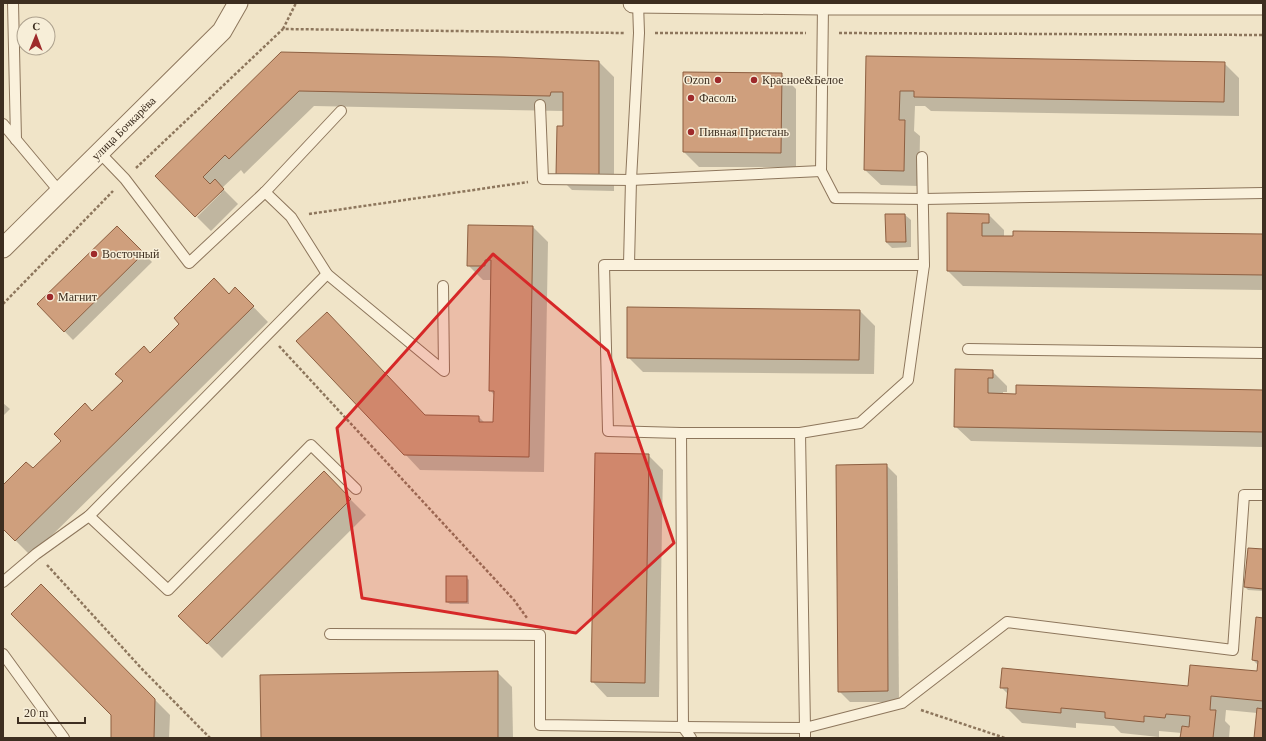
<svg xmlns="http://www.w3.org/2000/svg" width="1266" height="741" font-family="'Times New Roman',serif">
<style>
.shadow{fill:#0003}
.building{fill:#cf9f7d;stroke:#8d5f41}
.lines{fill:none;stroke-linecap:round;stroke-linejoin:round}
.service-casing{stroke:#8d765c;stroke-width:12}
.minor-casing{stroke:#8d765c;stroke-width:21}
.path{stroke:#8d765c;stroke-width:2.5;stroke-dasharray:3 2;stroke-linecap:butt}
.service{stroke:#faf1dc;stroke-width:10}
.minor{stroke:#faf1dc;stroke-width:19}
.marked{fill:#d62828;fill-opacity:0.2;stroke:#d62828;stroke-width:3;stroke-linejoin:round}
.poi-dot{fill:#9e2a2b;stroke:#f7eed8;stroke-width:1.5}
.labels{text-anchor:middle;dominant-baseline:central;stroke-width:3;stroke-linejoin:round;paint-order:stroke}
.poi-label{font-size:12px;fill:#3d2e20;stroke:#f7eed8;text-anchor:start}
.street-label{font-size:12px;fill:#3d2e20;stroke:#f7eed8}
</style>
<rect width="100%" height="100%" fill="#f0e4c8"/>
<g class="shadow">
<polygon points="282,53 599,62 614,77 614,191 572,190 557,175 564,127 564,111 314,106 244,174 241,170 222,188 238,204 211,231 197,217 221,193 157,176"/>
<polygon points="867,57 1224,63 1239,78 1239,116 931,111 925,106 915,106 914,131 920,136 919,186 881,185 865,170"/>
<polygon points="781,74 796,89 796,167 699,167 684,152"/>
<polygon points="948,214 989,215 1004,230 1004,237 1263,235 1263,290 963,286 948,271"/>
<polygon points="905,215 911,220 911,247 892,248 886,242"/>
<polygon points="469,226 533,227 548,242 544,472 420,470 405,454 479,417 485,423 494,423 494,395 490,390 492,280 483,280 468,265"/>
<polygon points="117,227 152,262 73,340 38,304"/>
<polygon points="236,289 268,322 31,556 3,528 3,486 33,469 150,354"/>
<polygon points="860,311 875,326 874,374 643,372 628,357"/>
<polygon points="992,371 1007,386 1007,392 1003,392 1003,395 1263,391 1263,447 971,441 955,426"/>
<polygon points="3,403 10,409 3,416"/>
<polygon points="648,455 663,470 659,697 607,697 592,681"/>
<polygon points="886,465 897,476 899,702 850,702 839,691"/>
<polygon points="324,473 366,515 222,658 180,616"/>
<polygon points="1263,550 1263,591 1248,590 1245,587"/>
<polygon points="466,577 469,580 469,604 450,604 447,602"/>
<polygon points="41,585 170,715 169,738 112,738 112,714"/>
<polygon points="1263,619 1263,738 1255,738 1257,713 1226,710 1225,721 1230,726 1229,738 1181,738 1182,733 1159,731 1159,737 1121,733 1114,726 1076,723 1076,728 1022,723 1007,708 1008,694 1001,687 1189,687 1258,672 1259,666 1253,660"/>
<polygon points="497,672 512,687 513,738 262,738"/>
</g>
<g class="building">
<polygon points="281,52 504,57 599,61 599,176 556,175 557,126 563,126 563,92 551,92 550,96 299,91 229,159 225,155 203,177 210,184 215,179 224,189 195,217 155,176"/>
<polygon points="866,56 1225,62 1224,102 914,97 914,91 900,91 899,120 905,120 904,171 864,170"/>
<polygon points="683,72 782,73 781,153 683,152"/>
<polygon points="947,213 989,214 989,223 982,223 982,236 1013,236 1013,231 1263,234 1263,275 947,271"/>
<polygon points="885,214 905,214 906,242 886,242"/>
<polygon points="468,225 533,226 529,457 404,455 296,341 327,312 425,415 479,416 479,422 493,422 494,391 489,391 491,260 485,260 485,266 467,266"/>
<polygon points="117,226 144,253 64,332 37,304"/>
<polygon points="214,278 229,294 235,287 254,306 15,541 3,529 3,485 26,462 33,468 61,441 54,434 85,403 92,411 123,381 115,374 144,346 150,353 179,324 174,318"/>
<polygon points="627,307 860,310 859,360 627,358"/>
<polygon points="955,369 993,370 993,378 988,378 988,393 1016,394 1016,385 1263,390 1263,432 954,427"/>
<polygon points="595,453 649,454 645,683 591,682"/>
<polygon points="887,464 888,691 838,692 836,465"/>
<polygon points="324,471 351,499 207,644 178,616"/>
<polygon points="1248,548 1263,549 1263,589 1244,587"/>
<rect x="446" y="576" width="21" height="26"/>
<polygon points="41,584 155,699 154,738 111,738 111,715 11,614"/>
<polygon points="1256,617 1263,618 1263,701 1211,696 1210,710 1216,710 1213,738 1180,738 1182,726 1189,727 1190,716 1166,714 1165,718 1144,716 1144,722 1105,718 1105,712 1061,708 1061,713 1006,708 1008,688 1000,688 1002,668 1188,686 1190,665 1257,671 1258,661 1252,660"/>
<polygon points="498,671 498,738 261,738 260,675"/>
<polygon points="1257,708 1263,709 1263,738 1254,738"/>
</g>
<g class="lines">
<g class="service-casing">
<g id="service">
<polyline points="13,3 16,140"/>
<polyline points="823,5 821,171 835,198 924,199 1263,193"/>
<polyline points="540,105 543,179 631,180 821,171"/>
<polyline points="3,124 59,191"/>
<polyline points="100,153 125,179 189,263 265,192 341,111"/>
<polyline points="265,192 291,217 327,274 444,371 443,286"/>
<polyline points="629,264 631,180 639,33 638,3"/>
<polyline points="968,349 1263,353"/>
<polyline points="681,433 608,431 604,265 924,265"/>
<polyline points="800,433 860,423 908,380 924,265 922,157"/>
<polyline points="89,516 168,590 311,445 356,489"/>
<polyline points="3,582 36,554 89,516 327,274"/>
<polyline points="330,634 540,635 540,725 683,727 681,433 800,433 805,728 902,703 1007,622 1233,650 1244,495 1263,495"/>
<polyline points="3,654 64,738"/>
<polyline points="691,738 683,727 805,728 805,738"/>
</g>
</g>
<g class="minor-casing">
<g id="minor">
<polyline points="633,3 823,5 1263,5"/>
<path id="s1" d="M3 248 222 31 238 3"/>
</g>
</g>
<g class="path">
<polyline points="283,29 296,3"/>
<polyline points="655,33 806,33"/>
<polyline points="839,33 1263,35"/>
<polyline points="136,168 283,29 624,33"/>
<polyline points="309,214 528,182"/>
<polyline points="3,304 113,191"/>
<polyline points="279,346 514,600 527,618"/>
<polyline points="47,565 142,669 210,738"/>
<polyline points="921,710 1005,738"/>
</g>
<use href="#service" class="service"/>
<use href="#minor" class="minor"/>
</g>
<path class="marked" d="M493 254 608 351 674 543 576 633 362 598 337 428Z"/>
<g class="poi-dot">
<circle cx="718" cy="80" r="4"/>
<circle cx="754" cy="80" r="4"/>
<circle cx="691" cy="98" r="4"/>
<circle cx="691" cy="132" r="4"/>
<circle cx="94" cy="254" r="4"/>
<circle cx="50" cy="297" r="4"/>
</g>
<g class="labels">
<g class="poi-label">
<text x="710" y="80" text-anchor="end">Ozon</text>
<text x="762" y="80">Красное&amp;Белое</text>
<text x="699" y="98">Фасоль</text>
<text x="699" y="132">Пивная Пристань</text>
<text x="102" y="254">Восточный</text>
<text x="58" y="297">Магнит</text>
</g>
<g class="street-label">
<text stroke="none"><textPath href="#s1" startOffset="170">улица Бочкарёва</textPath></text>
</g>
</g>
<rect width="1266" height="741" fill="none" stroke="#3d2e20" stroke-width="8"/>
<g transform="translate(36 36) rotate(1)"><circle r="19" fill="#f7eed8" stroke="#ada18e"/>
<path d="M0-3L7 15L0 10L-7 15Z" fill="#9e2a2b"/>
<text y="-6" font-size="11" font-weight="bold" text-anchor="middle" fill="#3d2e20">С</text>
</g>
<path d="M18 717v6h67v-6" fill="none" stroke="#3d2e20" stroke-width="2"/>
<text x="24" y="717" font-size="12" fill="#3d2e20" stroke="#f7eed8" stroke-width="3" paint-order="stroke">20 m</text>
</svg>
